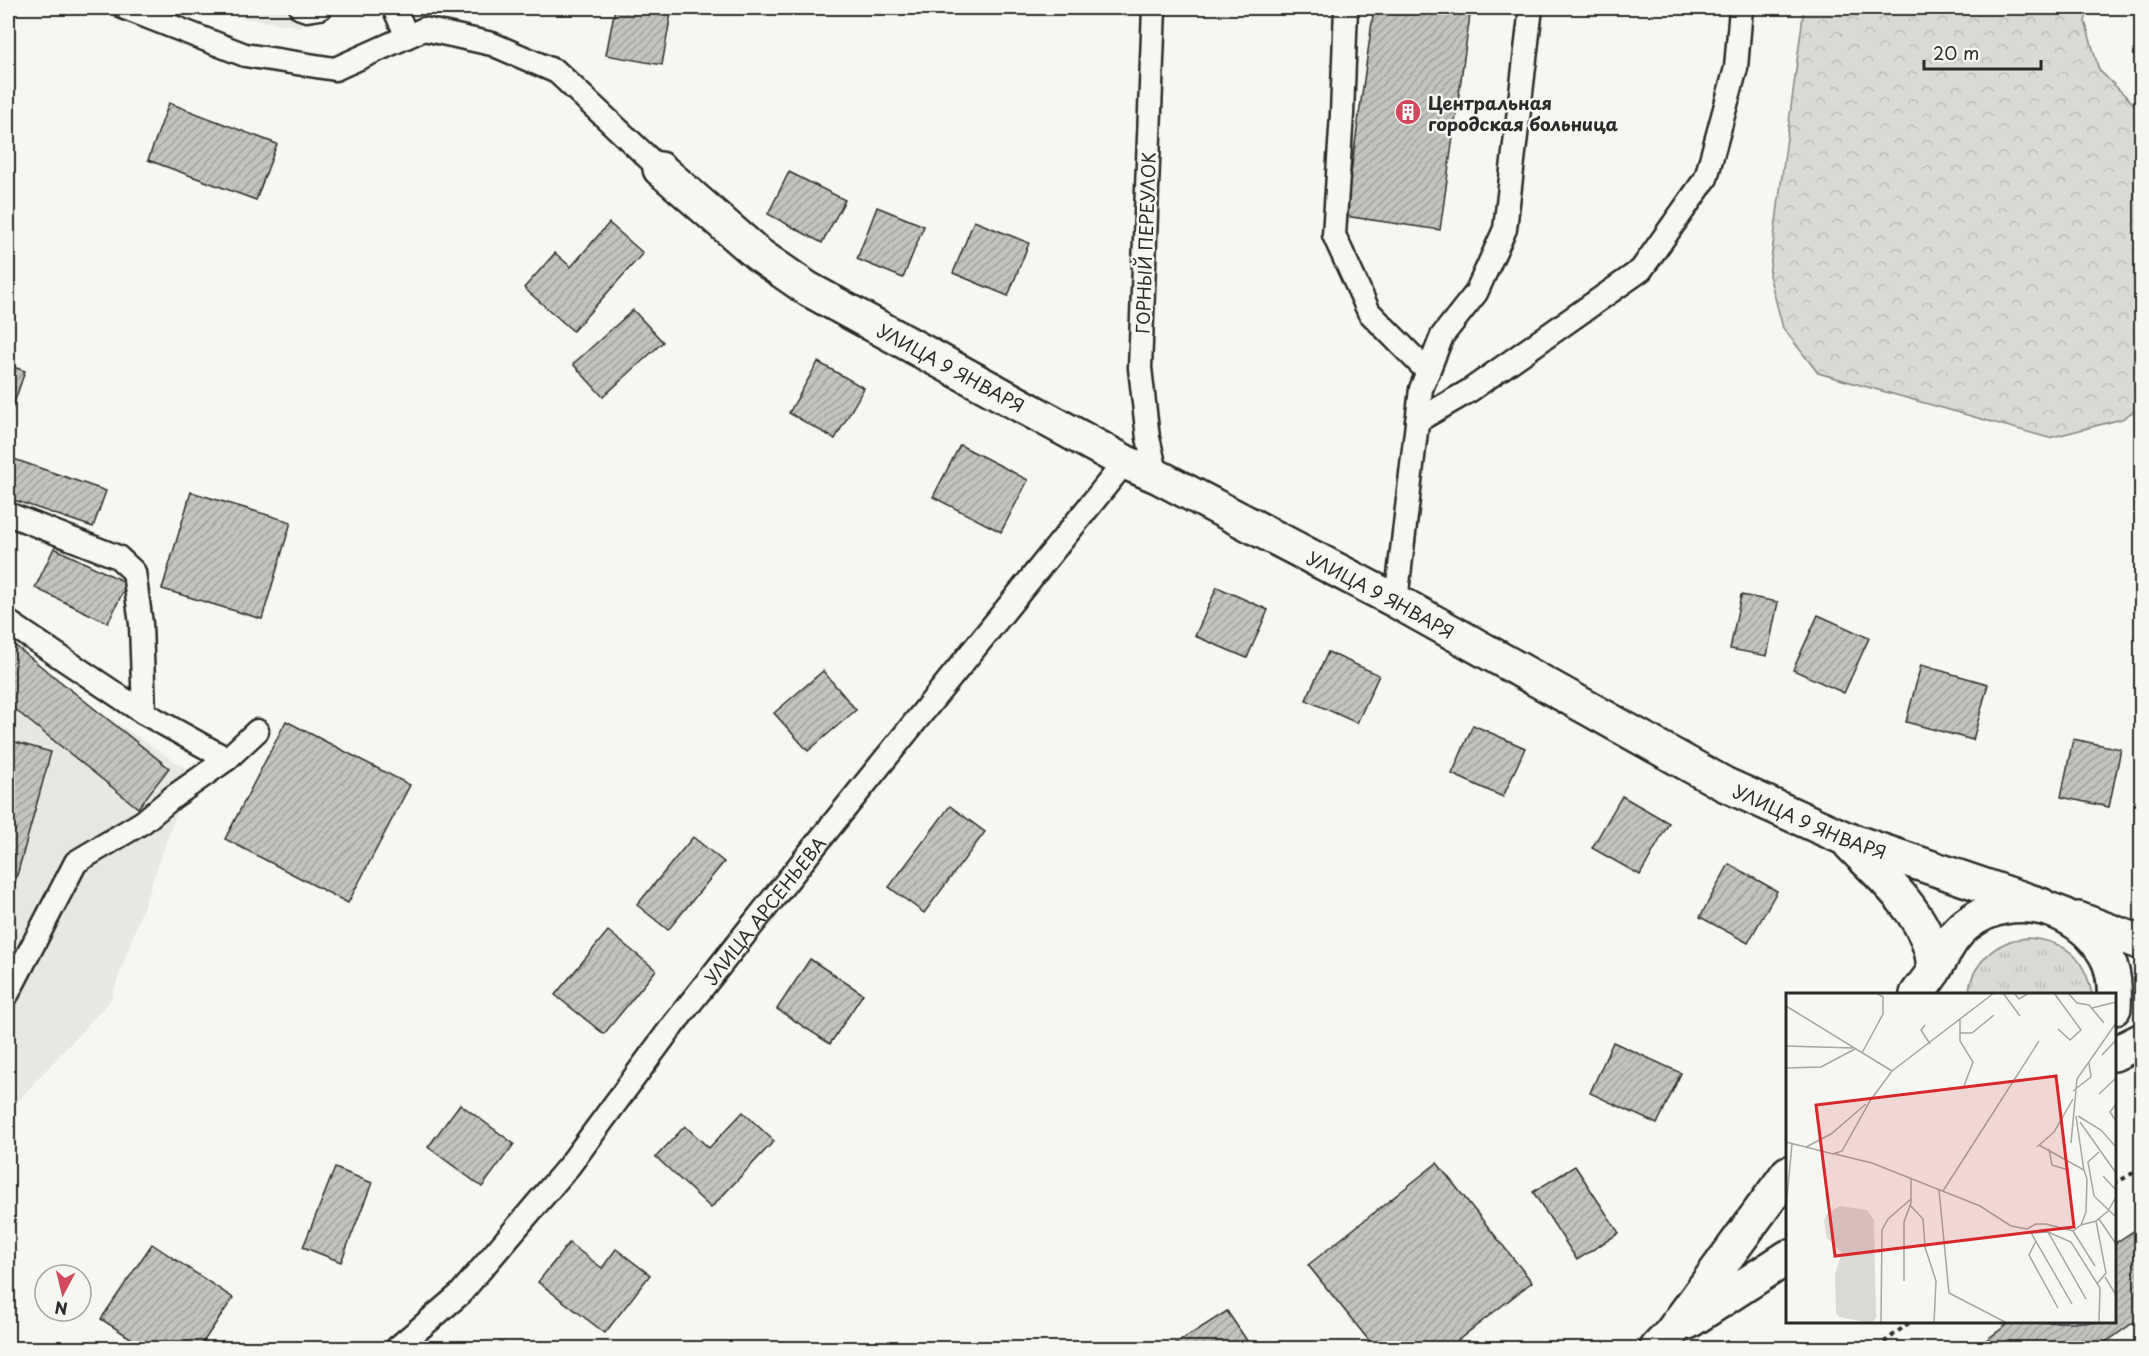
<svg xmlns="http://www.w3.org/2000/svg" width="2149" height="1356" font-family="'Playpen Sans',sans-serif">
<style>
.built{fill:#e7e7e3}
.grass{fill:url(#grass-tufts);stroke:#828280;stroke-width:1.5}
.forest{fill:url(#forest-crowns);stroke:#828280;stroke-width:1.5}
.building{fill:url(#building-hatch);stroke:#2b2b2b;stroke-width:1.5}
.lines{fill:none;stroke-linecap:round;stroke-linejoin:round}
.lane-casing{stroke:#2b2b2b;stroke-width:27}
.street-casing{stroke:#2b2b2b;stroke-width:38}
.primary-casing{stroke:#2b2b2b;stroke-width:38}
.path{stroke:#2b2b2b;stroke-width:4;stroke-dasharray:4.5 4.5;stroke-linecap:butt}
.lane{stroke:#f6f6f2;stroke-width:22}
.street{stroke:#f6f6f2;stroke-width:33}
.primary{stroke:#f6f6f2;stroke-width:33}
.labels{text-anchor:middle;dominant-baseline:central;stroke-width:5;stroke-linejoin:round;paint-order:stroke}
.poi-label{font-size:18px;font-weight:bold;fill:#2b2b2b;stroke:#f6f6f2;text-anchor:start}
.street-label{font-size:18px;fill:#2b2b2b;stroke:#f6f6f2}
.inset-road{fill:none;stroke:#a5a5a2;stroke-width:1.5}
.view{fill:#d62828;fill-opacity:0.15;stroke:#d62828;stroke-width:3}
.inset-edge{fill:none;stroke:#2b2b2b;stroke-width:3}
</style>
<defs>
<pattern id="grass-tufts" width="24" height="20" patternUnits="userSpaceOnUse" patternTransform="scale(1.5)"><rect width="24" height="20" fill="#d9d9d5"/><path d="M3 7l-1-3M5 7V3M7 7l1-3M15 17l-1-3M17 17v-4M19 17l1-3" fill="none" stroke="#babab7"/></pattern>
<pattern id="forest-crowns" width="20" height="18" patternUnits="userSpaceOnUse" patternTransform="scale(1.5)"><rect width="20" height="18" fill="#d9d9d5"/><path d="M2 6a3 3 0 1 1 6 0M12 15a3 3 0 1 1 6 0" fill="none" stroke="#babab7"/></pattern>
<pattern id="building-hatch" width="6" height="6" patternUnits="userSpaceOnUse" patternTransform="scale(1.5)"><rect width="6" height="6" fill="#c3c3c0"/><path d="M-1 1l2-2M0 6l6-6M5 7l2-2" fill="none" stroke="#9f9f9c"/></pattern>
</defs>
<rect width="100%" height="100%" fill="#f6f6f2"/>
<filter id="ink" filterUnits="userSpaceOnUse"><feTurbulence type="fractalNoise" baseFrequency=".0167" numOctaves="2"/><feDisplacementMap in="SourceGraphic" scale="12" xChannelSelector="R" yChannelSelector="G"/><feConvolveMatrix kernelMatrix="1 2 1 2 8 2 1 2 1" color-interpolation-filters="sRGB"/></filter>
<g filter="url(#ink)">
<g class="built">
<polygon points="182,8 313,8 301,27"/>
<polygon points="8,635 57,684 191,772 110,1001 8,1111"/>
</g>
<path class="grass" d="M2027 938C2066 941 2084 956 2092 994H1969C1969 972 1987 950 2008 942 2013 939 2021 939 2027 938Z"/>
<polygon class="forest" points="1804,8 2089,8 2085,21 2099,70 2141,111 2141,406 2122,419 2049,438 1818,373 1783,328 1769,275"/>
<g class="building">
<polygon points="615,8 672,8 662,65 606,55"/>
<polygon points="1374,8 1471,8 1440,230 1345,216"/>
<polygon points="169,103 277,144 256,200 148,160"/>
<polygon points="789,172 845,200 822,243 768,214"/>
<polygon points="877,207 924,226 903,278 857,259"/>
<polygon points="974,221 1029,243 1008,296 953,273"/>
<polygon points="609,223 643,253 573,331 524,288 555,253 571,267"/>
<polygon points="633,310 663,342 603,397 573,364"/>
<polygon points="818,362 864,388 835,439 789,413"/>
<polygon points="8,365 25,371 8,421"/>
<polygon points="960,445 1028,480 1001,532 933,497"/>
<polygon points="8,457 106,491 93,527 8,498"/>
<polygon points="191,492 291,522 262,619 162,589"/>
<polygon points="54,548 127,583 108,623 35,588"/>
<polygon points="1217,587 1268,610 1247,658 1195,636"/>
<polygon points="1741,595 1778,602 1767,656 1730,649"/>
<polygon points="1818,615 1869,638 1844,693 1793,670"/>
<polygon points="8,640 169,768 138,808 8,704"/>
<polygon points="1328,652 1379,675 1357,723 1306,700"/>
<polygon points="1921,665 1988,684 1973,740 1906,722"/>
<polygon points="823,671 856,710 808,751 774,713"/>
<polygon points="286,721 410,785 348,903 225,839"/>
<polygon points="1473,725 1525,748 1503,797 1452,774"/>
<polygon points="2073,739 2121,749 2109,807 2061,797"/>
<polygon points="8,740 51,752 8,908"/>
<polygon points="1622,796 1669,823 1640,875 1592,848"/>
<polygon points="950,806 985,832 924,913 889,887"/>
<polygon points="693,837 724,862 668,930 637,905"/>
<polygon points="1729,864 1777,891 1748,943 1700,917"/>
<polygon points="608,931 656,970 604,1034 555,995"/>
<polygon points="810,959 863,994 830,1044 777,1009"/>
<polygon points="1613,1042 1681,1073 1657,1124 1590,1093"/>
<polygon points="460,1104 514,1144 482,1187 428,1147"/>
<polygon points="743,1112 774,1141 711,1208 656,1157 685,1126 709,1148"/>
<polygon points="1437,1163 1532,1282 1448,1348 1375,1348 1308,1265"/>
<polygon points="1575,1166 1619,1233 1577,1260 1533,1192"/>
<polygon points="335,1168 372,1183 341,1262 303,1247"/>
<polygon points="2142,1220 2142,1316 2098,1348 1975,1348 2011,1322 2114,1322 2114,1244 2141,1226"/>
<polygon points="569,1243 602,1268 616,1249 650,1275 605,1333 538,1282"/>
<polygon points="152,1244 233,1298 199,1348 146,1348 101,1319"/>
<polygon points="1227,1311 1252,1348 1169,1348"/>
</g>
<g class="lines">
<g class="lane-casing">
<g id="lane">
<polyline points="125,8 245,55 335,69 424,29 492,44 557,72 660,169"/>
<polyline points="301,8 307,10 320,8"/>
<polyline points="394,8 407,36"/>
<polyline points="1154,8 1140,368 1148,438 1157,476"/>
<polyline points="1346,8 1342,114 1334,235 1369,312 1428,372"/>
<polyline points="1417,421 1469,391 1641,270 1706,178 1736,68 1741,8"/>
<polyline points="8,514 118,557 134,572 141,624 144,713"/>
<polyline points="1396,601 1421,389 1442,336 1476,293 1505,229 1531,8"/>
<polyline points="8,622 144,713 227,759"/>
<polyline points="8,993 76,862 143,822 173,797 227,759 257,731"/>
<path id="s1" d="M397 1348 460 1294 569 1166 673 1025 814 847 1125 462"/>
</g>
</g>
<g class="street-casing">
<g id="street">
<path id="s2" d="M660 169 759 255 808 289 1125 462 1157 476 1396 601 1724 784 1844 838 2041 905"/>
<path d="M1850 844C1877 872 1919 908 1930 947 1933 955 1933 963 1934 971"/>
</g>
</g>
<g class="primary-casing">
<g id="primary">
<polyline points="2078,919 2142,943"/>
<path d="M1917 994C1922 987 1928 980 1933 972 1944 955 1950 937 1967 924 2012 889 2078 906 2105 954 2115 970 2115 990 2114 1008"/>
<polyline points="2114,1054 2142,1040"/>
<polyline points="1688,1322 1788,1257"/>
<polyline points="1657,1348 1671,1333 1788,1173"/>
</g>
</g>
<g class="path">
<polyline points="2114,1184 2142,1168"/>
<polyline points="1877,1348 1910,1322"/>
</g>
<use href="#lane" class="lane"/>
<use href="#street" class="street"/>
<use href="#primary" class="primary"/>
</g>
</g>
<defs>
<g id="building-disc" transform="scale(1.35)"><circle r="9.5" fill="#d1495b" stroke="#f6f6f2"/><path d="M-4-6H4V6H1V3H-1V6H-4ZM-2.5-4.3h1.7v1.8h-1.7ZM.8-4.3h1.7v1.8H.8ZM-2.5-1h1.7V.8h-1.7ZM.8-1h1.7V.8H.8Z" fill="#fff"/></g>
</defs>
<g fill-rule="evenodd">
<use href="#building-disc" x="1408" y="112"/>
</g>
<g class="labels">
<g class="poi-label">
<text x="1428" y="102">Центральная<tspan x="1428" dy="21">городская больница</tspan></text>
</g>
<g class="street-label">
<text transform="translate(1145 243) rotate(-88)">ГОРНЫЙ ПЕРЕУЛОК</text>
<text stroke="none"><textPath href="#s2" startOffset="354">УЛИЦА 9 ЯНВАРЯ</textPath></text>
<text stroke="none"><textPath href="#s2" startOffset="840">УЛИЦА 9 ЯНВАРЯ</textPath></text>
<text stroke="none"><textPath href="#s2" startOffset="1326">УЛИЦА 9 ЯНВАРЯ</textPath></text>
<text stroke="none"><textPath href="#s1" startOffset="573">УЛИЦА АРСЕНЬЕВА</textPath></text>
</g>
</g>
<g transform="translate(1786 993)">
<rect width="330" height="330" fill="#f6f6f2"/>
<path d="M54 213 81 217 88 227 90 324 86 330 53 324 50 320 49 281 56 260 41 245 38 228 40 222Z" fill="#d9d9d5"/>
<path class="inset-road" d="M217 0 234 23M228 0 233 6 243 0M268 0 295 37 284 47 272 36M282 0 291 10 303 12 318 30M0 13 106 78M306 15 330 9M174 27V48L187 69 178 93M139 32 135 37 144 51M174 40H186L208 22M0 53 67 55M76 60 97 21V4L90 0M316 62 330 47M0 75 35 74 69 56M287 98 305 84 303 70M313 101 330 85M330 111 324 119 330 128M290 123 298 178M292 123 315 137 330 154M294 129 330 180M0 149 47 161 56 158 84 108 106 78 208 0M285 150 291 86 330 30M253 152 298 177 301 186 300 219 295 232 287 238M20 154 45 141 80 111M251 154 268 139 287 106M263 156 266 172 282 177M313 159 302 169 308 203 330 224M49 161 86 170 194 213 225 233 241 236 250 231H260L287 238 309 273M317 183 330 197M153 197 163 300 221 330M157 198 253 48M124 212 137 226 139 254 150 288 148 330M0 215 6 151M313 226 330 251M310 228 320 280 311 291M295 232 310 228 322 218 330 204M244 238 286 311M262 239 285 249 314 295 313 330M245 240 262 239 300 306M250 248 243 262 272 315M319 284 330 302M118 288V229L125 210V186M95 330 96 237 102 226 125 206"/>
<path class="view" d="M270 83 288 234 49 263 30 112Z"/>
<rect width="330" height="330" class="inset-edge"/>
</g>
<rect width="2149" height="1356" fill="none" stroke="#f6f6f2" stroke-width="30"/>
<rect x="15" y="15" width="2119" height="1326" fill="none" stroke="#2b2b2b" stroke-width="2" filter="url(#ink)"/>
<g transform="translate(63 1293) rotate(187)"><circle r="28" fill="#f6f6f2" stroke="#a5a5a2" stroke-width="1.5"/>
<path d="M0-4.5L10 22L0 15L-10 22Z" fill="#d1495b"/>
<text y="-9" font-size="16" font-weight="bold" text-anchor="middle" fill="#2b2b2b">N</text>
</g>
<path d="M1924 60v9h117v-9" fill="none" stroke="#2b2b2b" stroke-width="3"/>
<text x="1933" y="60" font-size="18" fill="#2b2b2b" stroke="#f6f6f2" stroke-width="4.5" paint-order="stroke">20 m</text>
</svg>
